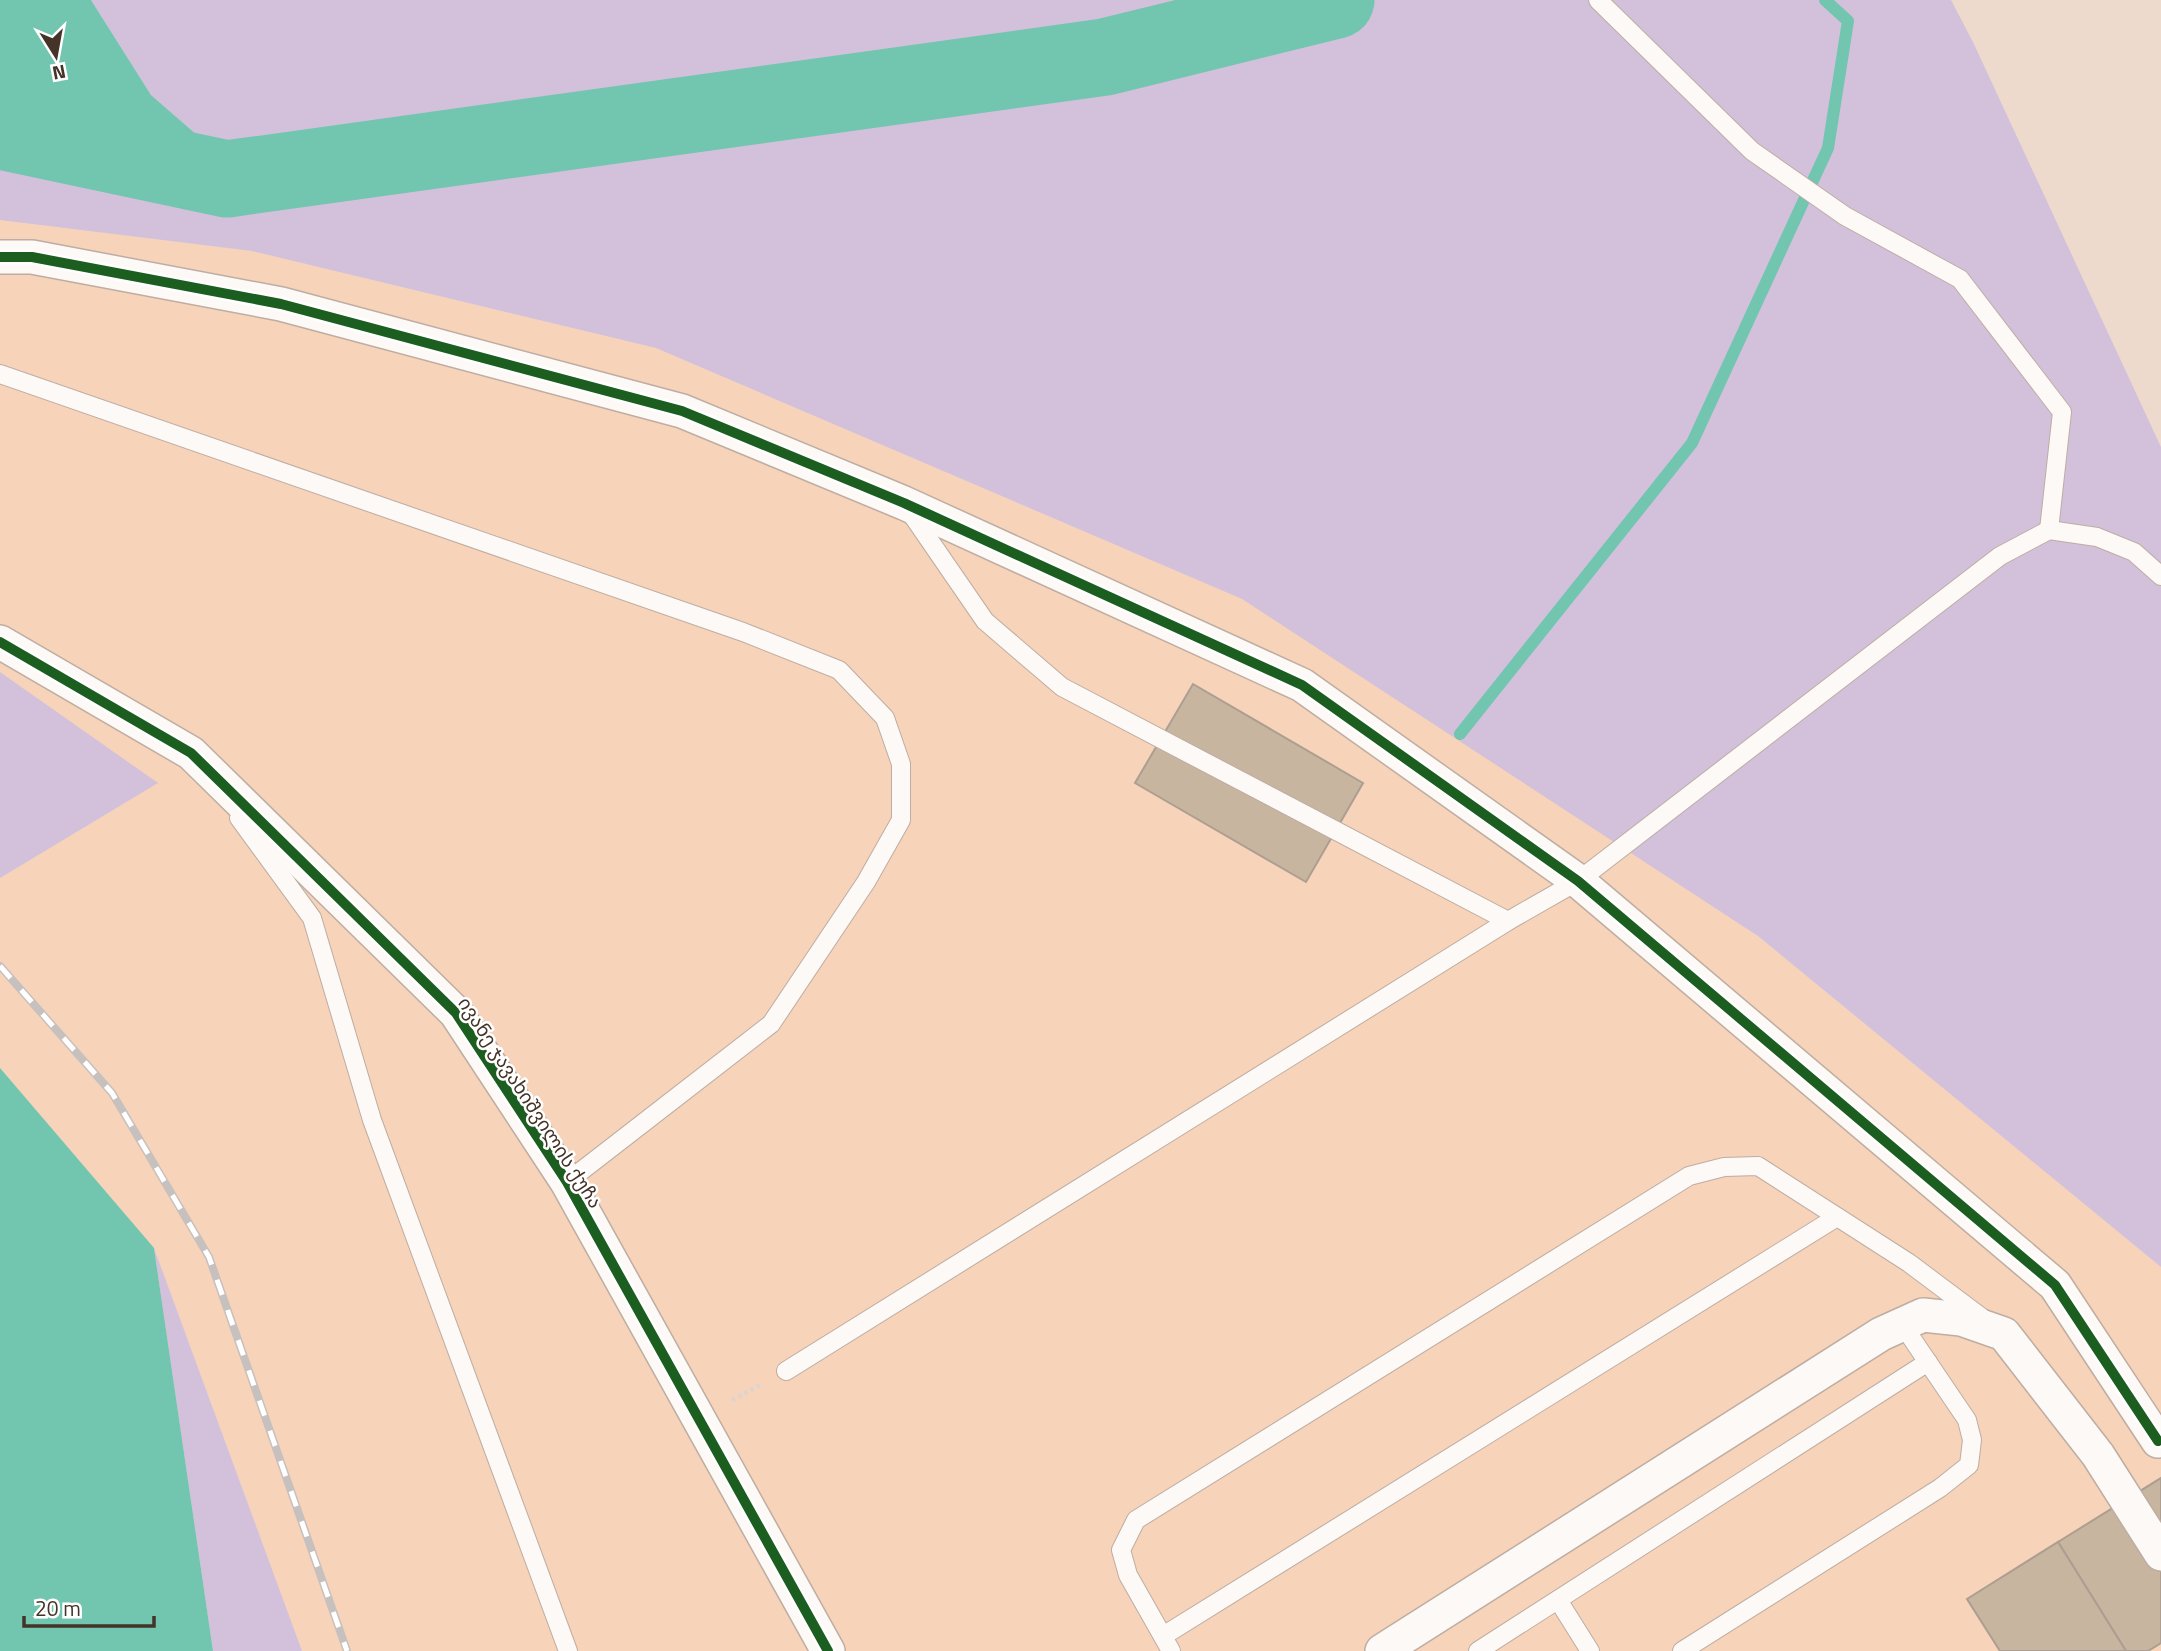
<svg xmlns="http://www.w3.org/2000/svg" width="2161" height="1651" font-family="'Titillium Web','Noto Sans Georgian',sans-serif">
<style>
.built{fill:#f6d3b9}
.green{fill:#d3c1dc}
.water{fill:#72c5af}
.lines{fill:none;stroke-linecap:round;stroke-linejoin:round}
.stream{stroke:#72c5af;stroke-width:12}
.river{stroke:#72c5af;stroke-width:77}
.building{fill:#c8b59f;stroke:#ac9e91;stroke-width:2}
.lane-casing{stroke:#beada2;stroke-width:20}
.street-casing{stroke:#beada2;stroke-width:36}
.path{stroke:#dbd5d0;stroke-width:4.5;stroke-dasharray:3.5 3.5;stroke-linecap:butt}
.lane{stroke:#fcf9f7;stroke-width:18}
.street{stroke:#fcf9f7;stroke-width:33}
.rail-casing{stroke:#c6c0be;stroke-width:8}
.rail{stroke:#fff;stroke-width:5;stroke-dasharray:16;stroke-linecap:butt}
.cycleway-casing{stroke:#fff;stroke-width:15}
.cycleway{stroke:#1b5e20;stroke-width:10}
.labels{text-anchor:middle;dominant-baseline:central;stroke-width:5;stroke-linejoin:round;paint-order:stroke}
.street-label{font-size:19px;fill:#443327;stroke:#fff}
</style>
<rect width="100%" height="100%" fill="#eddacc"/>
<polygon class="built" points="0,220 252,251 656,348 1242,599 1460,734 1758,936 2161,1267 2161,1651 302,1651 154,1248 0,1068 0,878 157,783 0,672"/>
<g class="green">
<polygon points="91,0 1951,0 1973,42 2161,447 2161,1267 1758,936 1242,599 656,348 252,251 0,220 0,131 227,179 243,175 151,95"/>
<polygon points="0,672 158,783 0,878"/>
<polygon points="154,1248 302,1651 213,1651"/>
</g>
<g class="water">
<polygon points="0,0 91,0 151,95 243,175 227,179 0,131"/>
<polygon points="0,1068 154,1248 213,1651 0,1651"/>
</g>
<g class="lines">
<polyline class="stream" points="1460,734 1692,443 1828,148 1848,21 1825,0"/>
<polyline class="river" points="0,131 227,179 1105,57 1336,0"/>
</g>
<g class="building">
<polygon points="1193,684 1363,783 1306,882 1135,783"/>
<polygon points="2161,1478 2161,1643 2148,1651 2126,1651 2058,1542"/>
<polygon points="2058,1542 2126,1651 2000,1651 1967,1599"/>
</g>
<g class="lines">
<g class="lane-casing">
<g id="lane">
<polyline points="1598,0 1752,151 1845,216 1960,279 2062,412 2049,530"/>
<polyline points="0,374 743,632 839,670 885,718 901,764 901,820 866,882 771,1024 567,1182"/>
<polyline points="910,512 985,621 1062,687 1508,921"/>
<polyline points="239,818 312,918 372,1120 568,1651"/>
<polyline points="786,1371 1508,921 1578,881 2000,556 2049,530 2097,537 2134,552 2161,576"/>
<polyline points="1558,1600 1590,1651"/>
<polyline points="1163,1636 1837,1217"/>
<polyline points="1171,1651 1128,1575 1121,1550 1136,1520 1689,1176 1724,1167 1758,1166 1909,1263 1981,1317"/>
<polyline points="1478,1651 1928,1362"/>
<polyline points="1682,1651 1940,1488 1969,1465 1972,1440 1967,1420 1902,1324"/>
</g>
</g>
<g class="street-casing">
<g id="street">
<polyline points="0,257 32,257 281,304 682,411 904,503 1302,685 1578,881 2055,1285 2158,1441"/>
<polyline points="0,642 191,753 456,1013 567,1182 828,1651"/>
<polyline points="1382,1651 1881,1334 1923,1315 1961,1319 2004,1334 2098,1455 2161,1554"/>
</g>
</g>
<polyline class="path" points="732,1400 762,1384"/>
<use href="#lane" class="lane"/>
<use href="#street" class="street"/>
<g class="rail-casing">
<polyline id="rail" points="0,966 112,1093 209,1257 347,1651"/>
</g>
<use href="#rail" class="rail"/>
<g class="cycleway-casing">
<g id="cycleway">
<polyline points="0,257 32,257 281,304 682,411 904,503 1302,685 1578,881 2055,1285 2158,1441"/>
<polyline points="0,642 191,753 456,1013 567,1182 828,1651"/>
</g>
</g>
<use href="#cycleway" class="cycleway"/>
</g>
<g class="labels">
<g class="street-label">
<text transform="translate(531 1102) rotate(57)">ივანე ჯავახიშვილის ქუჩა</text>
</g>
</g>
<g transform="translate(56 56) rotate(169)" stroke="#ffffff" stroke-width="5" paint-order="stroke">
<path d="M0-5L12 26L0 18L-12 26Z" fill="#443327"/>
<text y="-10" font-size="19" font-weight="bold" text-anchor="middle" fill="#443327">N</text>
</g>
<path d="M24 1616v10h130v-10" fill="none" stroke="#443327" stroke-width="3.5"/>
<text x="35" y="1616" font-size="21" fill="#443327" stroke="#ffffff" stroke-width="5" paint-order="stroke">20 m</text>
</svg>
